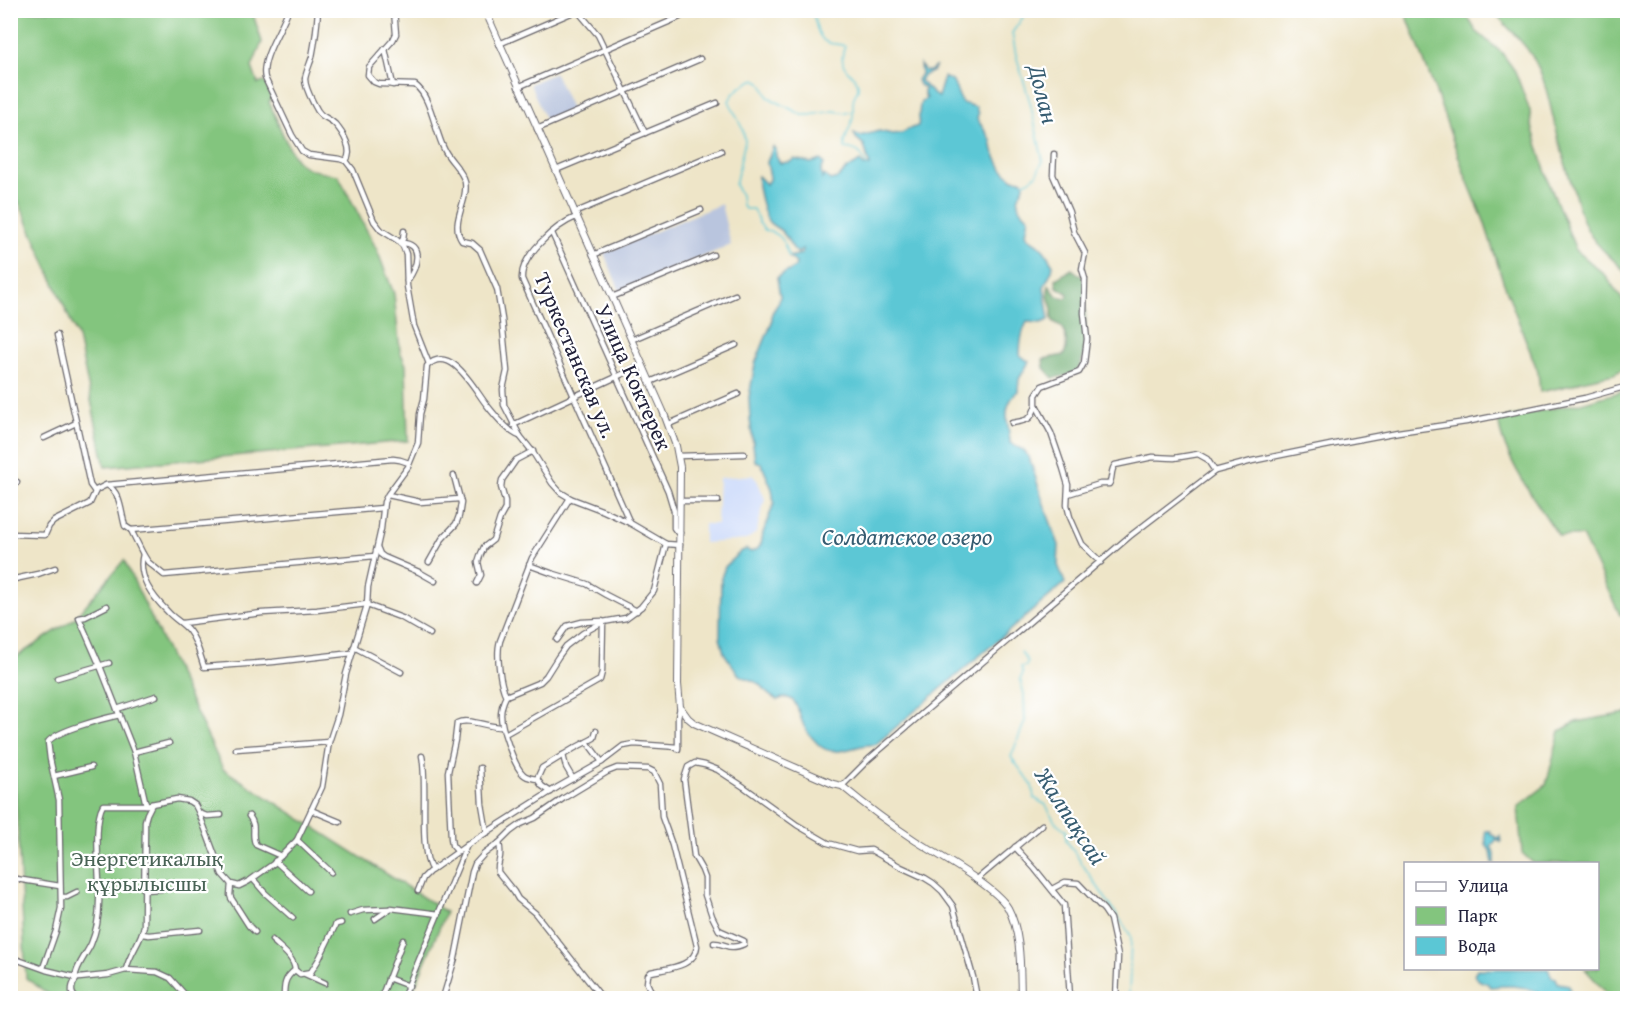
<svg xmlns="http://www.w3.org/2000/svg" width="1638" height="1009" font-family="'Gentium Book Plus',serif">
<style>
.built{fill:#cddbfa}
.industrial{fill:#b9c5de}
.green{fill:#83c57e;stroke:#52745c;stroke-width:1.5}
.forest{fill:#6aaa6d;stroke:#466654;stroke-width:1.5}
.water{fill:#5bc7d5;stroke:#3e7488;stroke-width:1.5}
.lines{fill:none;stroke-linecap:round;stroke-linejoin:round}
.stream{stroke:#5bc7d5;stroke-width:1.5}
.minor-casing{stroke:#69666c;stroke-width:7}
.secondary-casing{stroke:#69666c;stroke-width:8}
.minor{stroke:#fff;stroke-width:4.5}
.secondary{stroke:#fff;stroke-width:6}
.labels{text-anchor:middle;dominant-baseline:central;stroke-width:4.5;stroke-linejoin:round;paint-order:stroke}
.street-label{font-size:22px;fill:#22223b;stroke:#fff}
.park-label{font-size:22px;fill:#496356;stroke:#fff}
.water-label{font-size:24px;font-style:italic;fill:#365c71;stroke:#fff}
</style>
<rect width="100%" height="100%" fill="#fff"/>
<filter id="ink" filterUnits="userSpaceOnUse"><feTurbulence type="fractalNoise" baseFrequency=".0167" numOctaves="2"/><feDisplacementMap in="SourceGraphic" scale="12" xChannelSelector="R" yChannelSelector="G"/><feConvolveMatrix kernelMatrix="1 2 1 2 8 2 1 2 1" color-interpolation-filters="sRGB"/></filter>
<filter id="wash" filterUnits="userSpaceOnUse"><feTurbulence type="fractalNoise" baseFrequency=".008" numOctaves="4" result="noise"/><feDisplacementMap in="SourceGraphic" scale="24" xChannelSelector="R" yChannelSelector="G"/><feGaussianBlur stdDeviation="1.35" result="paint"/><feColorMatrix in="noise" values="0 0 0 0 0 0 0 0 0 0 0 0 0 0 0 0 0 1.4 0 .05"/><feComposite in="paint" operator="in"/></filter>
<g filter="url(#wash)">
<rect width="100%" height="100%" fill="#eee5c8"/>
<polygon class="built" points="752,475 757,480 765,499 756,533 746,540 704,543 704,524 717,524 719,478"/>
<g class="industrial">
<polygon points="555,73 572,111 546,121 530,84"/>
<polygon points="721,204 731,245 620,291 604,253"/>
</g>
<g class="green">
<path d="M10 11H252L262 42 252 67 258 84 264 82 266 84 271 98 269 102C276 117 290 157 302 165 312 172 327 173 338 175L377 250 394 294 400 351 406 365 408 441 105 467 78 338 11 184Z"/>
<polygon points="1405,11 1464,11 1476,31 1502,53 1515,71 1530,111 1531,123 1549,183 1576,250 1605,275 1627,306 1627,367 1614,374 1581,381 1572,385 1540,392 1538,372 1503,281 1484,221 1465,175 1434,87"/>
<path d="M1494 11H1627V275C1616 259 1598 250 1588 231 1581 218 1577 203 1573 188 1565 165 1559 141 1553 117 1549 101 1546 84 1539 69 1529 45 1509 31 1494 11Z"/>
<path d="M1627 390 1628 614 1620 615 1582 536H1559C1540 508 1512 469 1502 437 1500 431 1499 425 1498 419L1581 403Z"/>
<polygon points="124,560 223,769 446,912 410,998 54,998 26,978 11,713 10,661 74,619"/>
<polygon points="1627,713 1627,998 1611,998 1585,969 1598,968 1598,864 1533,863 1522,853 1518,807 1546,785 1560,731 1576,722"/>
</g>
<path class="forest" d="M1072 269 1084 278C1084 297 1091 359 1076 372 1071 376 1060 377 1053 378L1044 368 1043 359 1064 355C1068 347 1066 336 1063 328 1060 325 1053 323 1052 319 1051 317 1052 311 1052 309 1049 298 1046 297 1049 285L1057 296 1066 298 1068 296V294L1057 287 1056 279Z"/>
<g class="water">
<path d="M920 65 925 71H930L936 66 932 72 924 75 920 81C927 86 930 93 938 97L944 77 953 82 962 103 976 107 978 114 977 119 991 140 993 151 1002 169 1013 179 1023 180 1024 186C1015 202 1015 205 1029 218L1026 233 1028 238 1042 247 1053 265 1052 270 1044 287 1049 320 1041 323 1027 322C1022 331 1020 344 1020 355L1029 362 1019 379 1018 391C1000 408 1009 422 1010 443L1023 450 1029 457 1046 510 1059 545 1058 565 1065 583 875 745C857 743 837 759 820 746 815 741 808 734 805 728 797 714 799 690 777 700L769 695 760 684 739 675 724 653 720 637 721 578 725 567 740 552 746 549 751 552 758 549 761 544 763 533 774 503 772 489 761 463 755 461 750 419 749 397 755 364 772 322V313L779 302 780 296 777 278C782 272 789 273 795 267L796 263 789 257 802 254V249L798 253C791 249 789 240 784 234 780 228 773 227 769 222 764 216 756 185 758 176L766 184 770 178 767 162 773 147 776 149V156L780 163 790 162 794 159 811 163 821 160 824 164 821 171 822 179 824 175 830 180 838 178 846 170 860 161 864 166H870L864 145 856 138 854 133 860 136 879 131 892 134 902 133 909 129 918 126C920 118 918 110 921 102L927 98 924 95V88L919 85 917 80 921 74Z"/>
<polygon points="1485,831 1490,831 1490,833 1497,838 1500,836 1501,842 1497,839 1491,846 1495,854 1495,863 1493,863 1491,852 1486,845"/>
<path d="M1477 969H1548L1552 977 1556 978 1558 983 1569 985 1570 989 1561 998H1543L1540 993C1520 985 1510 985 1490 987L1488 984C1481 981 1478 982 1474 974Z"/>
</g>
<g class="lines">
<g class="stream">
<path d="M812 10C815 19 817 37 826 42 832 45 838 43 845 46 834 73 860 73 858 88 858 90 855 95 854 97 852 103 854 109 853 116 852 127 843 136 845 148 860 150 861 153 867 166"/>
<polyline points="1023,182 1029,181 1036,175 1043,161 1030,102 1016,55 1012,33 1023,17 1032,10"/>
<path d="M789 257 782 239 778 235 765 230 759 223 753 209H745L742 205 741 195 735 185 745 141 743 130 729 101C734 90 744 84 755 79L761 82 768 97 802 115H810L834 111 846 113 853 111"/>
<polyline points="1021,652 1028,662 1026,666 1021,667 1023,674 1020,679 1024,694 1025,721 1011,757 1032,785 1034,798 1046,805 1055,822 1066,830 1066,840 1131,936 1129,998"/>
</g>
</g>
</g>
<g filter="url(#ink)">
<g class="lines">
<g class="minor-casing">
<g id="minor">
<path d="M288 10C282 29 260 59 265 78L292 135 302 151 309 155 340 159 346 161 353 170 374 221 381 230 397 240 403 246 406 254 407 286 414 326 429 364"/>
<path d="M318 10C317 26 315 42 312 57 310 64 306 72 305 79 305 88 311 98 315 106 321 119 327 116 335 124 343 133 354 150 346 161"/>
<path d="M394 10 396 34 393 40 369 67 368 75 374 82 379 84 415 85C431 96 435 133 445 151 451 162 462 170 465 182 469 202 449 222 462 241L472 243 480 250 497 289 502 319 507 371 503 389 504 405 520 436 532 451 552 483 560 492 570 498 604 511 630 523 666 544 680 545"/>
<polyline points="577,10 598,35 645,133"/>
<polyline points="499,44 578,10"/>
<polyline points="385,49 393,85"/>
<polyline points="518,87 680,17"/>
<polyline points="537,129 700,59"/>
<polyline points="1054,154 1053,175 1069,212 1074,232 1085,253 1082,269 1085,279 1084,313 1087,339 1084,363 1079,372 1042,386 1036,395 1036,405 1051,433 1063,468 1068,485 1067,505 1070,517 1082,544 1101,562"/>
<polyline points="556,170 717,103"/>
<polyline points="574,213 721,151"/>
<path d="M576 217C556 225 520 256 522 279L630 523"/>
<path d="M404 231 403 239 400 243C425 242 417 268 407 281"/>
<polyline points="552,233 668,491 674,511 674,528 677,532 680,533"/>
<polyline points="593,255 701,210"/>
<polyline points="612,297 713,255"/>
<polyline points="57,335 90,485 95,492"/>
<polyline points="631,340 735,295"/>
<polyline points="650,382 736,345"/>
<path d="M1012 423C1028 420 1031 421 1036 405"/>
<polyline points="669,424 738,394"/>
<polyline points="513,425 642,365"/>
<polyline points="44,438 76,423"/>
<polyline points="679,456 744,454"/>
<polyline points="10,482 17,482"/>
<path d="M107 485C121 492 121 513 125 526L131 530 383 508"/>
<path d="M1068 494 1100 484H1109C1113 478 1110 471 1115 465L1153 457 1174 458 1198 454 1207 459 1215 471"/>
<polyline points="388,495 420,502 459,499"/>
<polyline points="680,501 718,501"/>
<path d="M131 530 143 554C137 577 152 596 168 612 174 619 183 623 189 631 197 641 200 655 204 667L273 662 352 653"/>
<polyline points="10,534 45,535 49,526 54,521 90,503 96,490 106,485 393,459 400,460 409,463"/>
<polyline points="378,549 380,554 384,557 419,572 435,581"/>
<polyline points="143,554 148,562 164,575 375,556"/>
<polyline points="429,562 442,539 456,524 459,516 461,503 454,476"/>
<polyline points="529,565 551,573 587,584 606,595 637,611"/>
<polyline points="10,580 38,574 55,568"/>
<polyline points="477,583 481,575 478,562 480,556 484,547 493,540 500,518 505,509 505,501 501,487 502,480 516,460 533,451"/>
<polyline points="367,605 402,618 430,634"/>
<polyline points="107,606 85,617 79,618 100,666 134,752 146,805"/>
<polyline points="182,623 262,613 317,610 367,604"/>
<polyline points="557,640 567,626 582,622 602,621"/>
<polyline points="354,647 401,672"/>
<polyline points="57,678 109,663"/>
<path d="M506 696C500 684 496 654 500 641L532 558 570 498"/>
<polyline points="117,709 156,696"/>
<polyline points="505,734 600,680 602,672 603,622"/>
<polyline points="587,742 602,762"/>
<polyline points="236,749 329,742"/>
<polyline points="678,749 678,717 680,707"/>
<polyline points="134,752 169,743"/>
<polyline points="563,755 566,767 573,779"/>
<path d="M422 756C428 783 418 852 432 870"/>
<polyline points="480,768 482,804 487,833"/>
<polyline points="54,776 91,767"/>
<polyline points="537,779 542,768 573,749 594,738 596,731"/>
<polyline points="842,786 869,759 1130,536 1215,471 1252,461 1340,443 1398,432 1466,422 1585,398 1628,386"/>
<path d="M551 792 542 786 537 779C532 778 527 778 523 774 514 766 501 727 501 715 501 708 503 702 506 696L540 682 546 676 558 657 566 646 583 633 603 622 626 618 641 607 654 591 666 544"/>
<polyline points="311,810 340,822"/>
<polyline points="199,813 207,816 221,815"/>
<path d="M249 816C258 827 250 835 256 845L281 856"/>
<polyline points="297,840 331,872"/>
<path d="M499 843C503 859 497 859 498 872L514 892 518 899 535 913 602 998"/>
<polyline points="1015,847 1035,869 1064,905 1070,998"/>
<path d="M458 852 452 845 451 838 448 772 455 740 457 723C468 717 489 728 502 727"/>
<polyline points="275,861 308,891"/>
<polyline points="10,878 60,886"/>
<polyline points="253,879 265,893 293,918"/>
<polyline points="976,880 1042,825"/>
<polyline points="231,884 230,895 231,898 249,926 255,932"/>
<polyline points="1052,889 1065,882 1078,883 1104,910 1110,919 1118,956 1116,998"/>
<polyline points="144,890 161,889"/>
<polyline points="418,891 423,878 429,872 470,843 558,787 602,762 623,746 634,744 678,747"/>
<polyline points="62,897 67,897 77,892"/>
<polyline points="350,914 363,910 389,909"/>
<polyline points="375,919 391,908 439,914"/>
<polyline points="142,934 149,935 200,930"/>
<path d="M272 940C281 949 294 957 295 970 284 978 284 986 284 998"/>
<path d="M714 943C726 943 728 951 744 944V941L719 930 712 916 705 895V878L702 870 694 856 684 779 688 767 695 763 705 765 718 770 744 787 797 825 828 843 857 851 871 850 901 867 925 878 933 883 942 891 953 906 973 977 977 998"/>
<polyline points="10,957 46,970 79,978 108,975 126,970 157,972 170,978 188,998"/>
<path d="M43 968 56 931 61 908 59 800 50 759 48 742C55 731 105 718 120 715"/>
<path d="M126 970C129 954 141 942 144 926L145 821 147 814 152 804"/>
<polyline points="295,970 300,974 311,972 319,959 336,924 341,923"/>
<polyline points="305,974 325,983"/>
<path d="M75 978C76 966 86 955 91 944 96 932 99 916 99 903 101 880 92 822 103 805H146L177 799 189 801 195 805 199 813 222 874 231 884 239 886 249 881 273 864 297 840 322 787 329 742 338 715 346 674 367 605 368 587 381 529 384 502 388 494 408 467 418 443 420 414 424 399 427 366C451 343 474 389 486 404 493 413 509 433 520 436"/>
<polyline points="388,978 409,986"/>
<path d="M76 998C69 993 72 984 77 978"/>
<polyline points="227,998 228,998"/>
<polyline points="381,998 403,940"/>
<polyline points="403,998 467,845"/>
<path d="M443 998 455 958 472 872 475 864 484 854 499 843 510 832 521 824 535 818 564 798 607 772 617 768 648 769 654 772 660 784 662 817 672 845 697 946C695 967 669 968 651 972L648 975 647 983 654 998"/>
</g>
</g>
<g class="secondary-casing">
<path id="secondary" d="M485 10 663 411 676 446 680 467 678 684 680 707 688 718 694 723 833 784 842 786C866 806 890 824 916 841 938 855 996 887 1008 908 1022 934 1020 970 1021 998"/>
</g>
<use href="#minor" class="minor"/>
<use href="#secondary" class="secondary"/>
</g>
</g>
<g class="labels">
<g class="street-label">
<text transform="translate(576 355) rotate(67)">Туркестанская ул.</text>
<text transform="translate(634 377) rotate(66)">Улица Коктерек</text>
</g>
<g class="park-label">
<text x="147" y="858">Энергетикалық<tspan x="147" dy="25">құрылысшы</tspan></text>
</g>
<g class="water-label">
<text transform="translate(1044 94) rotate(76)">Долан</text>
<text x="907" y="536">Солдатское озеро</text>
<text transform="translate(1071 816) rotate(57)">Жалпақсай</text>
</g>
</g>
<rect width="1638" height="1009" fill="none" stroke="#fff" stroke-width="36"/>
<rect x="1404" y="862" width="195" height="108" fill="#ffffff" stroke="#a7a7b1" stroke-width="1.5"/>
<rect x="1416" y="882" width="30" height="9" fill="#ffffff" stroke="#a7a7b1" stroke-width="1.5"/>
<text x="1458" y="892" font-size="18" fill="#22223b">Улица</text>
<rect x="1416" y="907" width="30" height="18" fill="#83c57e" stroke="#a7a7b1" stroke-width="1.5"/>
<text x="1458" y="922" font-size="18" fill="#22223b">Парк</text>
<rect x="1416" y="937" width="30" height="18" fill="#5bc7d5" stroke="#a7a7b1" stroke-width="1.5"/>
<text x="1458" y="952" font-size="18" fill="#22223b">Вода</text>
</svg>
